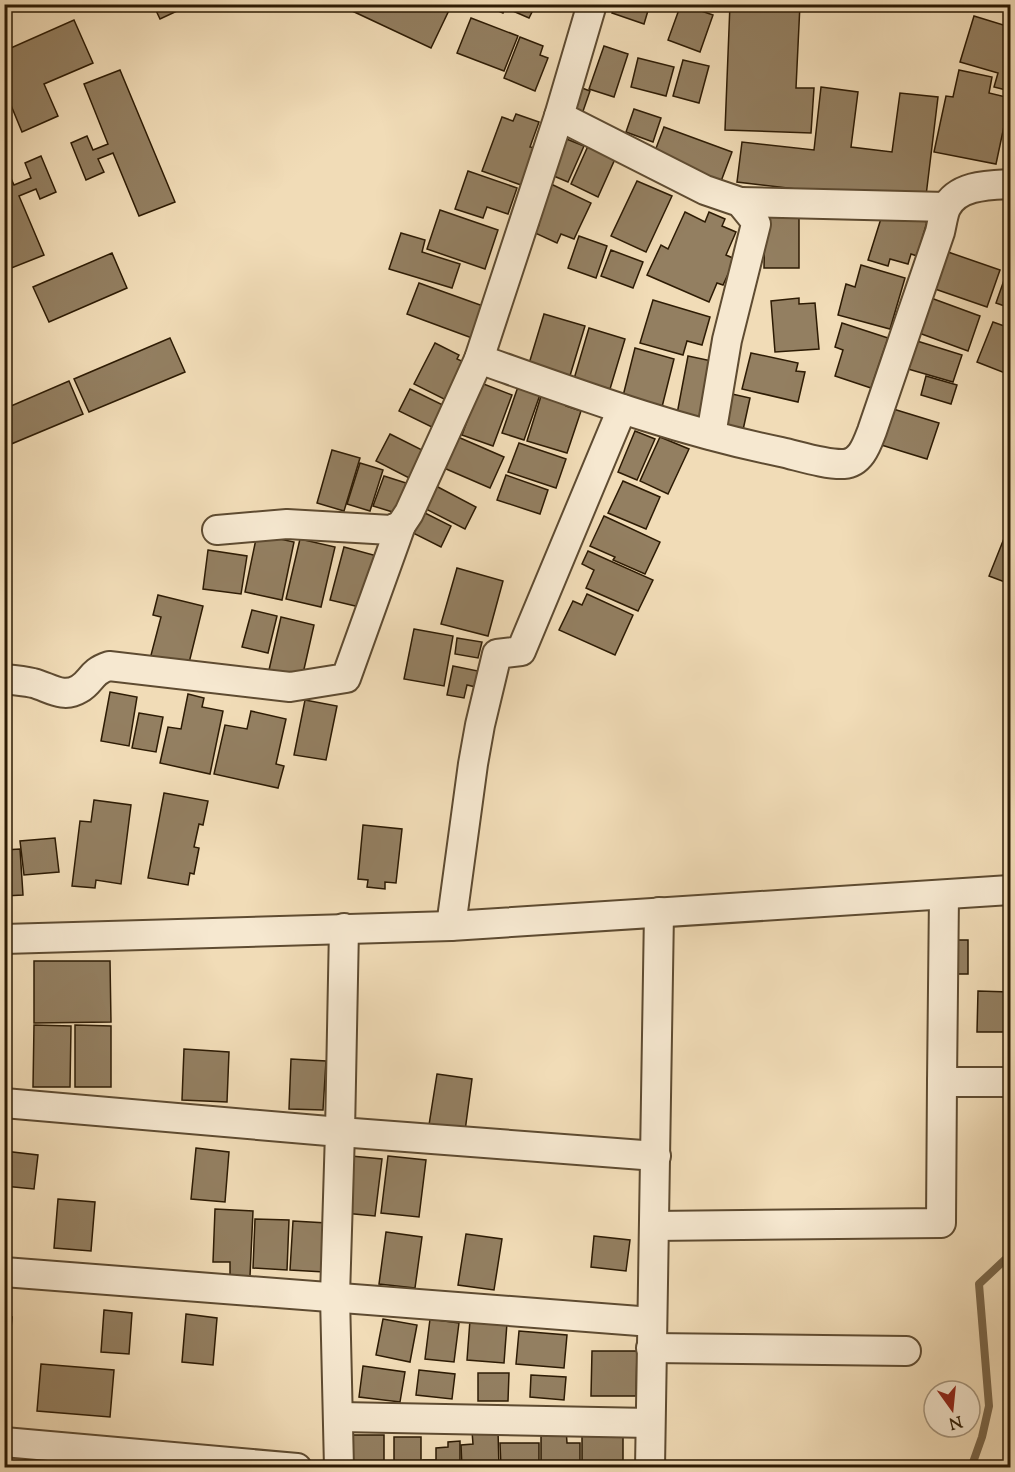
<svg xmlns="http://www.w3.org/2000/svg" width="1015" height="1472" font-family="'Sorts Mill Goudy',serif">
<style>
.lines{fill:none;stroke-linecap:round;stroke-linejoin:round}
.stream{stroke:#7a674b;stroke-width:8}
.building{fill:#937f61;stroke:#2d1b04;stroke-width:1.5}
.street-casing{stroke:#5e4b31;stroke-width:32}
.street{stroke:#f6e8d0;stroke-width:28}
</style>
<rect width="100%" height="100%" fill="#f1dcb7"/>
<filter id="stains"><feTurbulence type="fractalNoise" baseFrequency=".00333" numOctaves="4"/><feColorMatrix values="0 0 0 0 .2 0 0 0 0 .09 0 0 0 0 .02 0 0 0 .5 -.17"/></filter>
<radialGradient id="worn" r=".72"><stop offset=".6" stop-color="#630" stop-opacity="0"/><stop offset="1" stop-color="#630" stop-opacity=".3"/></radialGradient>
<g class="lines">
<polyline class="stream" points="971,1468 982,1437 989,1406 979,1284 1010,1255"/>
</g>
<g class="building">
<polygon points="153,4 192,4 160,19"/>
<polygon points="350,4 452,4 431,48 348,9"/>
<polygon points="482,4 507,4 503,13"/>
<polygon points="508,4 536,4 529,18 506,8"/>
<polygon points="615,4 650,4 644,24 612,13"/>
<polygon points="681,4 713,15 700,52 668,40"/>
<polygon points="730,4 800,4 796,88 814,88 811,133 725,130"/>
<polygon points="974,16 1010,27 1010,91 994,87 998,73 960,62"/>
<polygon points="471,18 518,36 504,71 457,53"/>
<polygon points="74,20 93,63 44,84 58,116 22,132 8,98 4,100 4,51"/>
<polygon points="520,37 543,46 540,55 548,58 535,91 504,78"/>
<polygon points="604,46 628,54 614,97 589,89"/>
<polygon points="638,58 674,67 666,96 631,87"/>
<polygon points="683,60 709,66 699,103 673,96"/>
<polygon points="120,70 175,202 139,216 113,153 98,159 104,172 86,180 71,143 87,136 93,150 108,144 84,84"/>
<polygon points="959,70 992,77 989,93 1010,98 996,164 934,152 946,96 953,97"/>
<polygon points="574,85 590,91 581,117 565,111"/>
<polygon points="821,87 858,92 851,147 892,152 900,93 938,97 925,204 737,182 742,142 814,150"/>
<polygon points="634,109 661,118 653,142 626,132"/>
<polygon points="516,114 539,122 530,147 535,148 521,185 482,171 502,117 513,121"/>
<polygon points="664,127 732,152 720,184 652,159"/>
<polygon points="564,138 584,146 568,182 549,174"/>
<polygon points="588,146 615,159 598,197 571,184"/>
<polygon points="41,156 56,192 40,199 36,189 19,196 44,255 4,271 4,163 14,185 31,178 25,163"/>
<polygon points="468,171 517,188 508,214 487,207 483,218 455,209"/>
<polygon points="637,181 672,196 646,252 611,236"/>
<polygon points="551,184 591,203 574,239 561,234 557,243 535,233 539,225 533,222"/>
<polygon points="884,209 927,222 917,256 911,254 908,264 890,259 888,266 868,260"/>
<polygon points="440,210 498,230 485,269 427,249"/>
<polygon points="685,212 705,222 709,212 725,219 722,226 736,232 726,255 735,259 723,285 717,283 709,302 647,275 661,245 668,249"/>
<polygon points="765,216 799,216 799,268 764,268"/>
<polygon points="401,233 425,240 422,252 460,264 452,288 389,269"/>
<polygon points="579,236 607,246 596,278 568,268"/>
<polygon points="611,250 643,262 633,288 601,276"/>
<polygon points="948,252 1000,270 987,307 935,289"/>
<polygon points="112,253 127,288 49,322 33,287"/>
<polygon points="1010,263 1010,308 996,303"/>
<polygon points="861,265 905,278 890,329 838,315 846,284 855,287"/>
<polygon points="419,283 483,306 472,338 407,314"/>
<polygon points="799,298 799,304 815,303 819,349 775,352 771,301"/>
<polygon points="931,298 980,316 968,351 919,333"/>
<polygon points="653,300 710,317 702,345 687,341 683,355 640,343"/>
<polygon points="544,314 585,326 569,379 528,367"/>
<polygon points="993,322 1010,328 1010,375 977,362"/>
<polygon points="842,323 888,338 871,388 835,376 843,350 835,347"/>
<polygon points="589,328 625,339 610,389 574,379"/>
<polygon points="170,338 185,372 89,412 74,379"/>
<polygon points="917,341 962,355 953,382 908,369"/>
<polygon points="435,343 459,355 457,359 470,365 454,404 414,384"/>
<polygon points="635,348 674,359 662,407 623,396"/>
<polygon points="751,353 798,363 796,371 805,372 798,402 742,389"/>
<polygon points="688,356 726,364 714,421 677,414"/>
<polygon points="926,376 957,385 951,404 921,395"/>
<polygon points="69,381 83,414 4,447 4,409"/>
<polygon points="520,381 542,389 524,440 502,433"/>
<polygon points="481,383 512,395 493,446 462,435"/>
<polygon points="410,389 451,409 440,431 399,411"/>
<polygon points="542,393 567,401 566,406 581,411 567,453 527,441"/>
<polygon points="732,394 750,398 743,430 725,426"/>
<polygon points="890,408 939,423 927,459 878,444"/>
<polygon points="635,431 655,439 637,480 618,472"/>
<polygon points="390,434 430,454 415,481 376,461"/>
<polygon points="458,437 504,457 490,488 444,468"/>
<polygon points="660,437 689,449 668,494 640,481"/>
<polygon points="519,443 566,459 556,488 508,472"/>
<polygon points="332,450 360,458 344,511 317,503"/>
<polygon points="360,463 383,470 370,511 347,504"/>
<polygon points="506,475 548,490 540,514 497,500"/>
<polygon points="384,476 406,483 396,513 373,506"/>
<polygon points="623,481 660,497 646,529 608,513"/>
<polygon points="436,486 476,507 465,529 424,508"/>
<polygon points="423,512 451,526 441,547 413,533"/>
<polygon points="604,516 660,542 645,574 613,560 615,557 590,546"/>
<polygon points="257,534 294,542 282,600 245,592"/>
<polygon points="1005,536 1010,538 1010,584 989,576"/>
<polygon points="300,539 335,547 321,607 286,599"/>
<polygon points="344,547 377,556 368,609 330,600"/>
<polygon points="208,550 247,556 241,594 203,589"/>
<polygon points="588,551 653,580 638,611 586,588 594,570 582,564"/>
<polygon points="457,568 503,581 488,636 441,624"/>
<polygon points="587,594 633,615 615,655 559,630 573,601 582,605"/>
<polygon points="158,595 203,606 189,663 150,659 161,617 153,615"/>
<polygon points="252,610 277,616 268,653 242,647"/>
<polygon points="281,617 314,625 302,678 269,670"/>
<polygon points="414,629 453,636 444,686 404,679"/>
<polygon points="457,638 482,642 478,658 455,654"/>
<polygon points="453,666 483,672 480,688 467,685 464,698 447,695"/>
<polygon points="110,692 137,697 129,746 101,741"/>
<polygon points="188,694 204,698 202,707 223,711 210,774 160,763 168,727 181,729"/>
<polygon points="305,700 337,706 326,760 294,755"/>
<polygon points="251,711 286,719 276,764 284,766 278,788 214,774 225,725 247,729"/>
<polygon points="139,713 163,717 156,752 132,748"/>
<polygon points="164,793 208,801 203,825 199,824 194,847 199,848 194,874 190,873 188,885 148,878"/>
<polygon points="94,800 131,805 121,884 96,880 95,888 72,886 80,821 91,822"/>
<polygon points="363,825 402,829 396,883 385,882 385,889 367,887 368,880 358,879"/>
<polygon points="55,838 59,872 24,875 20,841"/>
<polygon points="20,849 23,895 4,896 4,850"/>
<rect x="952" y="940" width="16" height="34"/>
<polygon points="34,961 110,961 111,1022 34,1023"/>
<polygon points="978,991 1010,992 1010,1032 977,1032"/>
<polygon points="4,998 11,998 10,1021 4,1021"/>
<polygon points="34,1025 71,1026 70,1087 33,1087"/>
<polygon points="75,1025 111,1026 111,1087 75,1087"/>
<polygon points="184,1049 229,1052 227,1102 182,1100"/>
<polygon points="291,1059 326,1061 323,1110 289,1109"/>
<polygon points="437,1074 472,1079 465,1131 429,1125"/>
<polygon points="196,1148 229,1152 225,1202 191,1199"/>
<polygon points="4,1151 38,1155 34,1189 4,1186"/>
<polygon points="351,1156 382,1159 375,1216 344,1213"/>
<polygon points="388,1156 426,1160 419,1217 381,1213"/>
<polygon points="58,1199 95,1202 91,1251 54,1248"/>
<polygon points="215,1209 253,1211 250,1276 230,1276 230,1262 213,1262"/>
<polygon points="255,1219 289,1220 287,1270 253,1268"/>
<polygon points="293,1221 327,1223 324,1272 290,1270"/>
<polygon points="386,1232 422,1237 415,1288 379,1284"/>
<polygon points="466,1234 502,1239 494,1290 458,1285"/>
<polygon points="594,1236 630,1240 626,1271 591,1267"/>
<polygon points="104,1310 132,1313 129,1354 101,1352"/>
<polygon points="186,1314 217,1318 213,1365 182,1362"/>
<polygon points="4,1316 12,1317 9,1352 4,1351"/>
<polygon points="383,1319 417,1325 410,1362 376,1355"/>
<polygon points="430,1319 459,1323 454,1362 425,1359"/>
<polygon points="470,1320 507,1323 504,1363 467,1360"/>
<polygon points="519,1331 567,1335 564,1368 516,1364"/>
<polygon points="592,1351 637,1351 636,1396 591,1396"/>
<polygon points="41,1364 114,1370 110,1417 37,1411"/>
<polygon points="363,1366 405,1372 400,1402 359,1397"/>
<polygon points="419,1370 455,1374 452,1399 416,1395"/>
<polygon points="478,1373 509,1373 508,1401 478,1401"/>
<polygon points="531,1375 566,1377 564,1400 530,1397"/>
<polygon points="566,1428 567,1443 580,1443 580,1468 545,1468 545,1464 541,1464 541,1429"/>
<polygon points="498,1430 499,1468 462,1468 461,1445 473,1444 472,1431"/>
<rect x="348" y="1435" width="36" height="33"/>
<rect x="582" y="1436" width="41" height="32"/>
<rect x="394" y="1437" width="27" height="31"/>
<polygon points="460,1441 460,1468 423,1468 423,1460 436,1460 436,1448 448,1447 448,1442"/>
<polygon points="500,1443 539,1443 539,1468 501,1468"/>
</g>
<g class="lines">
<g class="street-casing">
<g id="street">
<polyline points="559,116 705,190 740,202 753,218 756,224 727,340 711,435"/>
<polyline points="740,202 946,207"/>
<path d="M479 359C578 394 677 431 781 452 799 456 826 465 844 464 861 463 867 444 872 431L940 232C942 224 943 215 946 208 957 185 989 185 1010 184"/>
<polyline points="217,530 287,524 391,530 401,525 409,513 479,359 559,116 592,4"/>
<path d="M4 679C14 680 24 681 33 683 49 687 63 699 79 689 92 682 90 672 109 666L290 687 346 678 401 525"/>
<polyline points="944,895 942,1082 1010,1082"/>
<polyline points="451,926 473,764 480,725 497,654 521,651 622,409"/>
<polyline points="344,928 340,1132 656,1156"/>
<polyline points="4,939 451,926 1010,890"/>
<polyline points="4,1103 340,1132 335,1296 339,1468"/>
<polyline points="654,1226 941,1223 942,1082"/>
<polyline points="4,1272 652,1322"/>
<polyline points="651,1348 906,1351"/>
<polyline points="340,1417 650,1423"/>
<polyline points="4,1442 297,1468"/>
<polyline points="650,1468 659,912"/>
</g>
</g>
<use href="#street" class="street"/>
</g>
<rect width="1015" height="1472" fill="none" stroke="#f1dcb7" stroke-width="24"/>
<rect x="6" y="6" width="1003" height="1460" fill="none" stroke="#2d1b04" stroke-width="3"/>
<rect x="12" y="12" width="991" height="1448" fill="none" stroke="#2d1b04" stroke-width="1.5"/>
<g transform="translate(952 1409) rotate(165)"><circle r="28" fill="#f6e8d0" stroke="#a6967e" stroke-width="1.5"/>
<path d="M0-4.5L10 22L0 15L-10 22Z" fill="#8f2418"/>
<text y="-9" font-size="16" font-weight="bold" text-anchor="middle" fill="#2d1b04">N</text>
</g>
<rect width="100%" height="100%" filter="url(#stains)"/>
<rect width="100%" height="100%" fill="url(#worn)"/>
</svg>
